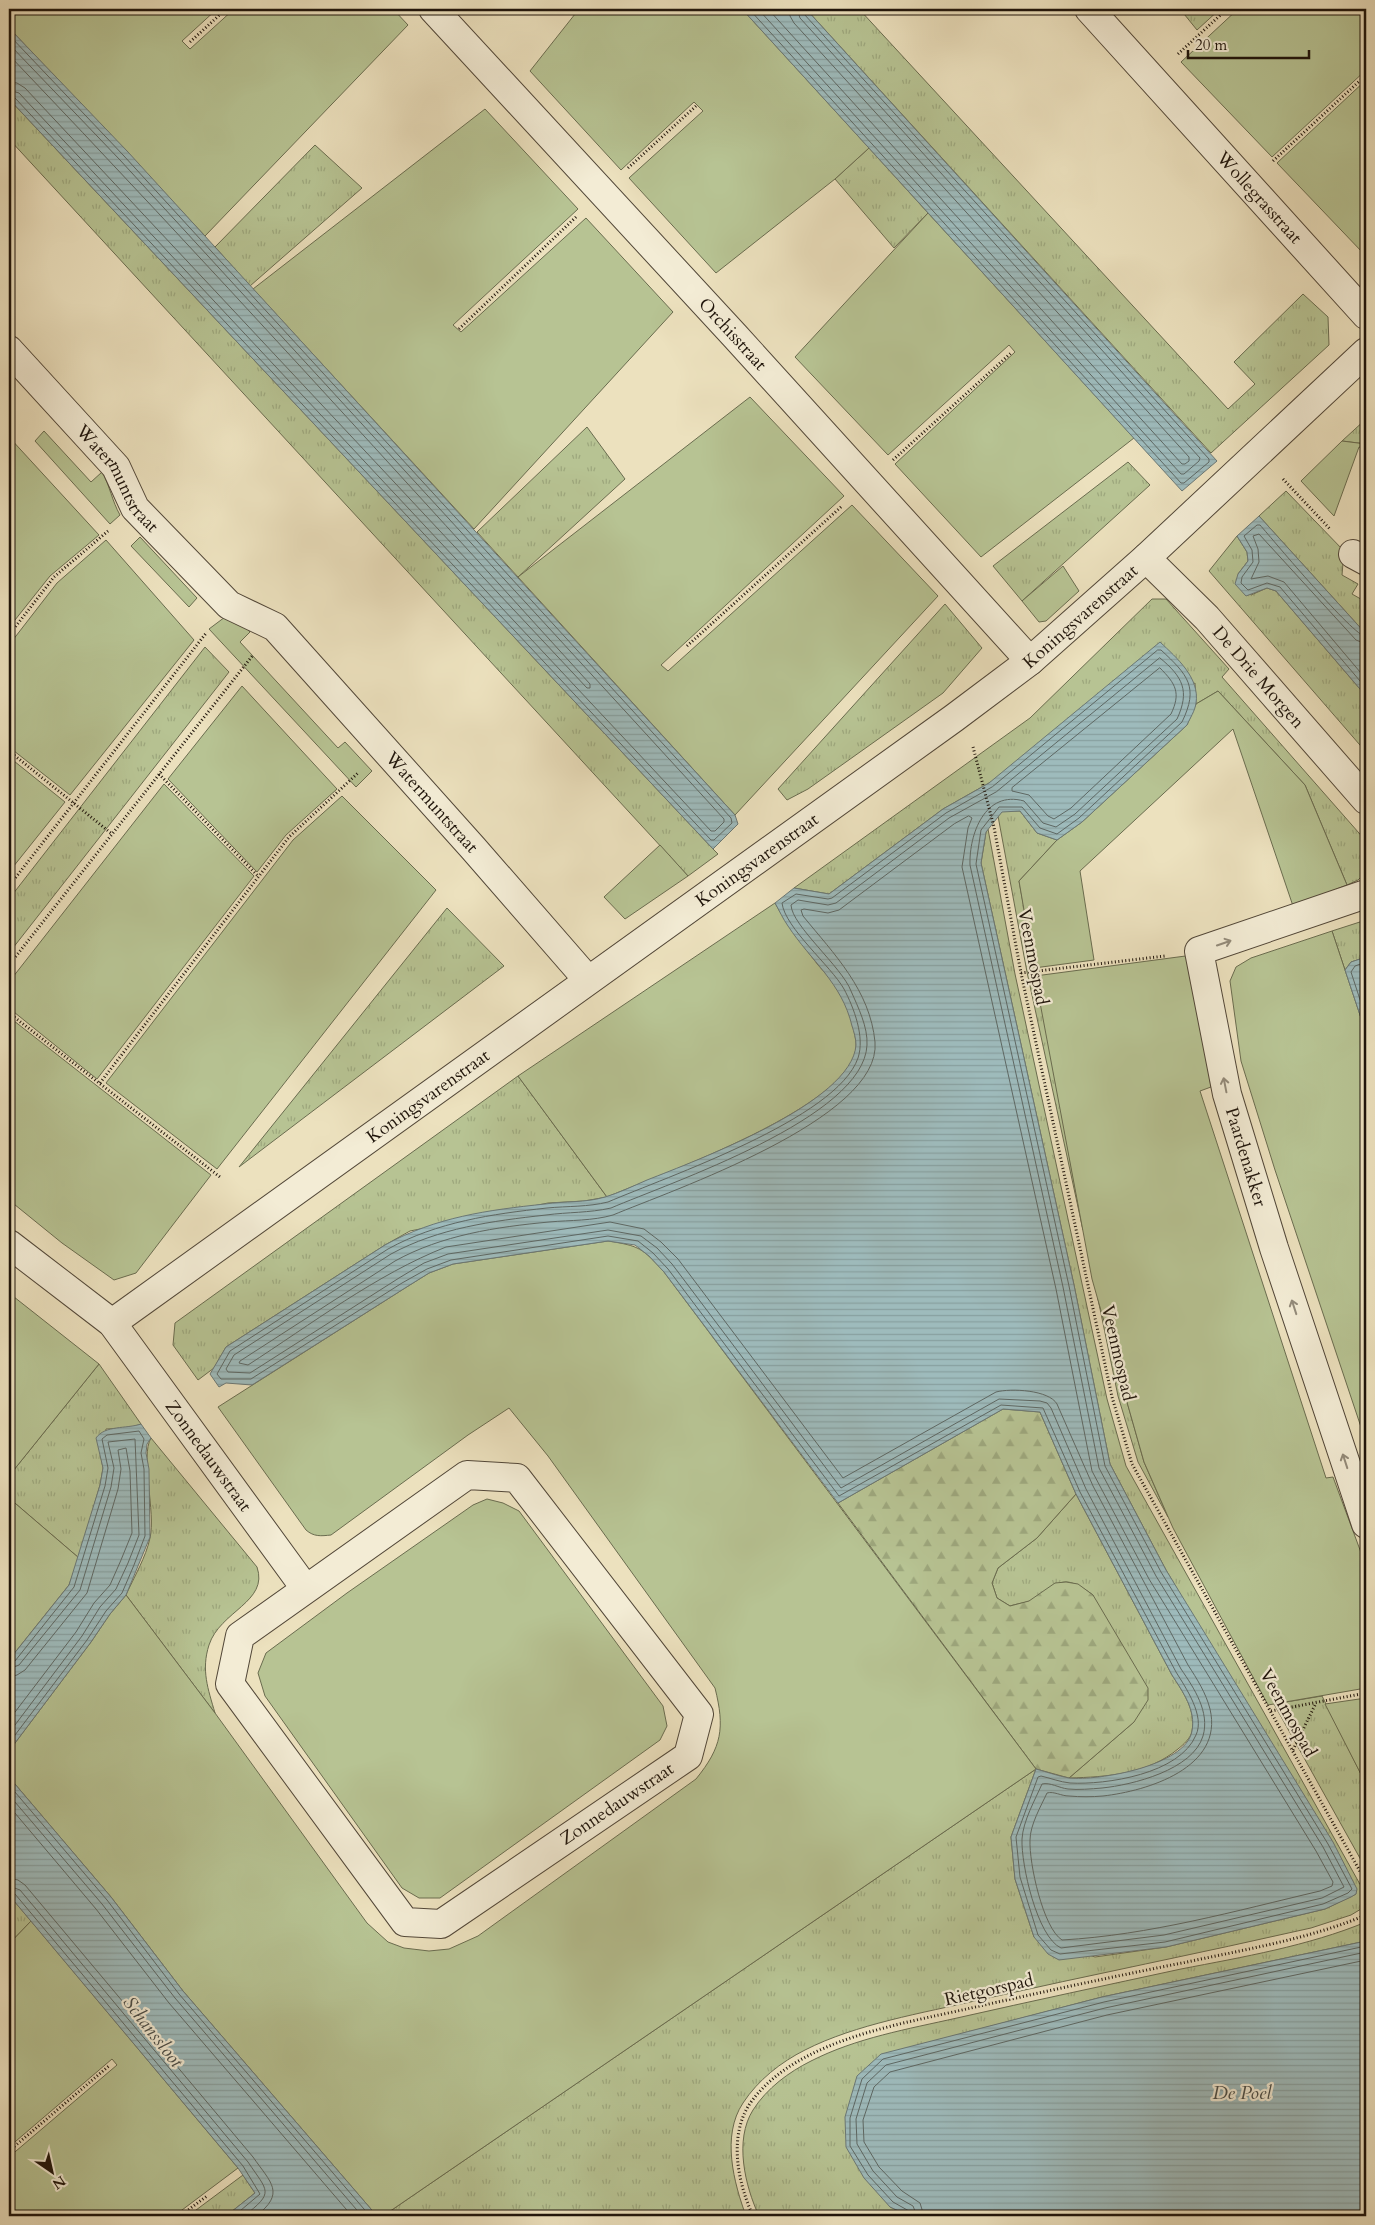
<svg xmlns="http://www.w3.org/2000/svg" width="1375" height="2225" font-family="Cardo,serif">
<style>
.grass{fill:url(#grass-tufts);stroke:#6a6c4f}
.forest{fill:url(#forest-firs);stroke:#6a6c4f}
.garden{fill:#b7c393;stroke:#6a6c4f}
.water{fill:url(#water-rules);stroke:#6b7875}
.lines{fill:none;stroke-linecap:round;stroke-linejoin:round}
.shore{stroke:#5e6864;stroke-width:1}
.minor-casing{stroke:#524738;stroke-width:30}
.path{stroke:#1e140b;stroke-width:3;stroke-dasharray:1 2.5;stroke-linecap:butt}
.minor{stroke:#f3ecd5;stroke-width:28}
.oneway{stroke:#938b7a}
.labels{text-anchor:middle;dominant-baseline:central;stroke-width:4.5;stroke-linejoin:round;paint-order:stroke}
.street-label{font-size:18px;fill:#1e140b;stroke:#f3ecd5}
.water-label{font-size:19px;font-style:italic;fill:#4b4e49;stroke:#f3ecd5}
</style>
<defs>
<pattern id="grass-tufts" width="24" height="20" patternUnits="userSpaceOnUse" patternTransform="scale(1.25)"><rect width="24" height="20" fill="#b7c393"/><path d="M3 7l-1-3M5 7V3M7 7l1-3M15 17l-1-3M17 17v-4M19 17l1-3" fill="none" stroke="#9da77d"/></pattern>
<pattern id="forest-firs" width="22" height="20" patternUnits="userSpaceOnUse" patternTransform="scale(1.25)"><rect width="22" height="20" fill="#b7c393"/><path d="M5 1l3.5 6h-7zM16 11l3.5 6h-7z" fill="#9da77d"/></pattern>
<pattern id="water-rules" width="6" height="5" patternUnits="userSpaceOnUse" patternTransform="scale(1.25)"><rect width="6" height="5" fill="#9ebbbc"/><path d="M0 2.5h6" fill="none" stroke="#88a0a0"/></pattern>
</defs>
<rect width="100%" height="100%" fill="#ece1be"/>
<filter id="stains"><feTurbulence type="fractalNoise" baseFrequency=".004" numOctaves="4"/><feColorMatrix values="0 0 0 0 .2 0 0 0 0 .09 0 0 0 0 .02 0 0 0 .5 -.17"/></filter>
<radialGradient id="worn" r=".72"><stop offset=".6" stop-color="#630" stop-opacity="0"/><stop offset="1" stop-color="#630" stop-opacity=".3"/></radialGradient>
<g class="grass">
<polygon points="806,9 859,9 1228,409 1255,384 1234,362 1303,294 1328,317 1329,345 1211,453"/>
<polygon points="1180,9 1220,9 1197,30"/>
<polygon points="9,99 713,849 718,854 688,876 9,139"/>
<polygon points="315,145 362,188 250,286 215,247"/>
<polygon points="869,148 928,213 894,248 835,179"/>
<polygon points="1366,419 1366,444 1342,441"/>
<polygon points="587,427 625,479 518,577 477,532"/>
<polygon points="1128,462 1150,485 1022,601 993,566"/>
<polygon points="1286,491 1344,551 1342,575 1358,584 1352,594 1366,602 1366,634 1259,516"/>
<polygon points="1237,536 1247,552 1248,561 1238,574 1251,595 1267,588 1276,591 1366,696 1366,752 1209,571"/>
<polygon points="1152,599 1166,599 1229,669 1222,677 1366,841 1366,872 1358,880 1347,885 1305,785 1218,691 1196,704 1195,683 989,783 943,809 829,894 794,888 1030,718"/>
<polygon points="945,604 982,648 943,693 808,789 787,800 778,789"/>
<polygon points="205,647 229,672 9,953 9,899"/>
<polygon points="1002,811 1020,811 1037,833 1057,840 1019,881 1083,1230 1027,972 998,816"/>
<path d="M988 829 1015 974 1107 1399 1126 1466 1366 1895V1906L1351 1915 1311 1928C1201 1953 1090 1975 979 2000 923 2013 856 2024 805 2050 781 2062 758 2080 743 2103 721 2136 734 2183 746 2216H383L1036 1769 1011 1837 1015 1879 1034 1937 1095 1957 1166 1947 1325 1909 1356 1894 1166 1570 1110 1464 1074 1285 981 863 986 832Z"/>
<polygon points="447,908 504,966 239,1167"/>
<polygon points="1366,920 1366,957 1351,962 1345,970 1332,931"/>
<polygon points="518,1076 607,1197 584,1201 548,1203 410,1231 385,1245 226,1347 214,1368 198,1380 173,1345 175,1323"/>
<polygon points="1098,1299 1144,1462 1168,1517 1138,1462 1118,1396"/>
<polygon points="99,1364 141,1424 130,1428 106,1429 101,1458 103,1468 100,1485 79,1558 9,1498 9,1476"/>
<path d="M151 1438 257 1567C269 1602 220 1611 209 1645 201 1670 208 1689 215 1713L126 1595C134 1577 146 1557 150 1538 156 1513 140 1456 151 1438Z"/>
<path d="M1076 1494 1172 1675C1183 1692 1196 1710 1192 1731 1191 1738 1183 1745 1178 1749 1148 1774 1107 1777 1069 1778L1134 1722 1093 1595C1059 1570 1060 1586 1030 1601 1024 1603 1016 1604 1010 1606L997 1598 992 1583 998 1568 1037 1538Z"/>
<polygon points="1322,1696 1366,1784 1366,1869 1274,1704"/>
<polygon points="9,1895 31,1921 9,1944"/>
<path d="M1366 1922V1941L1102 1997 881 2055 890 2207 910 2216H759C745 2186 734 2140 753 2110 767 2088 789 2072 811 2061 856 2038 908 2029 957 2018 1032 2001 1107 1985 1181 1969 1243 1957 1308 1946 1366 1922Z"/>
<polygon points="243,2175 255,2193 226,2216 188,2216"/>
</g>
<polygon class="forest" points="1003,1409 1040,1412 1076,1494 1037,1538 998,1568 992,1583 997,1598 1010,1606 1029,1601 1055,1583 1066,1582 1078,1584 1093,1595 1148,1688 1148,1700 1134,1722 1069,1778 1036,1769 838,1503"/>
<g class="garden">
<polygon points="9,9 217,9 182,41 190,49 234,9 393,9 408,25 205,236 9,28"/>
<polygon points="579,9 742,9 869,148 835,179 716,273 629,178 703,111 694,102 621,170 530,71"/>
<polygon points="1238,9 1366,9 1366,70 1272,157 1181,62"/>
<polygon points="1366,80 1366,251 1363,253 1277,163"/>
<polygon points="485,109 578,209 453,325 461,332 586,218 673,312 474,529 253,289"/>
<polygon points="928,213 1134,438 981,557 895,464 1015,352 1009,345 888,455 795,357"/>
<polygon points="750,397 844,496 661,665 668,671 852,505 938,596 735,815 518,577"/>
<path d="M44 431 91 482 102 472C110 486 112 501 120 515L110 524 35 441Z"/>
<polygon points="9,437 99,535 50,576 11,625 9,622"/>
<polygon points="1342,441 1366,444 1366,449 1359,447 1334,516 1301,481"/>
<polygon points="140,537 197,598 189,607 131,546"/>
<polygon points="106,540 194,640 70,795 9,747 9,645 57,583"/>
<polygon points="1063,566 1079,591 1046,621 1039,622 1022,601"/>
<polygon points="225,617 238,620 250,632 240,642 338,748 345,742 372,771 356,787 209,629"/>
<polygon points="242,686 337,789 286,835 257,872 168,779"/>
<polygon points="1218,691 1305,785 1347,885 1293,906 1233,729 1080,871 1094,960 1034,968 1019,881 1057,840 1082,822 1187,725 1196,704"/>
<polygon points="9,757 65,802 9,872"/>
<polygon points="164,784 254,876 97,1079 9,1008 9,982"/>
<polygon points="342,796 436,890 217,1169 106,1083 293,840"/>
<polygon points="660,845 688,876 625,919 604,897"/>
<path d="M775 903C787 925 802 944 818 965 825 973 834 982 840 991 848 1006 854 1026 856 1042 864 1104 653 1177 607 1197L518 1076Z"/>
<polygon points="1332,931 1366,1033 1366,1442 1275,1170 1241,1061 1230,981 1236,967 1251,958"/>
<polygon points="1193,955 1211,1087 1200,1091 1326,1478 1333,1477 1366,1566 1366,1688 1268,1705 1173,1528 1144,1462 1092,1279 1035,976"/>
<polygon points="9,1017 211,1175 136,1273 114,1280 62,1243 9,1200"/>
<path d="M608 1241C640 1246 642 1248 664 1272L1036 1769 383 2216H377L183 1991 111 1897 9 1777V1751L91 1642 110 1614 126 1595 215 1713 367 1923 388 1942 404 1948 429 1951 449 1949 478 1936 696 1779C722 1747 725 1728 715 1688L548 1456 509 1408 468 1435 331 1535C321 1536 314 1537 306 1530L218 1407 405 1288 429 1273 453 1264Z"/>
<polygon points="9,1293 99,1364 9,1476"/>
<polygon points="9,1498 79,1558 69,1585 9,1660"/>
<polygon points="487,1499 503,1503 519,1511 663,1706 667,1726 660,1740 440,1898 419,1898 402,1888 265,1696 258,1673 266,1653 347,1593 473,1505"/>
<polygon points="1366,1698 1366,1784 1325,1704"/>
<polygon points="31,1921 238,2168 174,2216 9,2216 9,2157 117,2065 112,2059 9,2147 9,1944"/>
</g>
<g class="water">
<polygon points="742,9 806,9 1217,461 1182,491"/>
<polygon points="9,28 128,152 735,815 738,824 713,849 9,99"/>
<polygon points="1259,516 1366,634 1366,696 1276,591 1267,588 1246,596 1235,584 1238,574 1248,561 1247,552 1237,536"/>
<path d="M1160 642C1177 658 1200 678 1196 703 1195 711 1190 718 1187 725L1082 822 1057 840 1037 833 1020 811 1002 812 986 832 981 863 1074 1285 1110 1464 1166 1570 1333 1842 1357 1889 1356 1894 1351 1897 1325 1909 1166 1947 1059 1960 1048 1954 1034 1937 1015 1879 1011 1837 1036 1769C1047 1772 1058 1776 1069 1778 1098 1781 1186 1766 1192 1731 1196 1710 1183 1692 1172 1675L1076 1494 1040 1412 1003 1409 838 1503 664 1272 649 1256 635 1245 608 1241 453 1264 429 1273 405 1288 252 1385 226 1383 219 1387 210 1374 226 1347 385 1245C436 1217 488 1210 545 1204 565 1201 585 1203 605 1197 619 1193 633 1186 647 1180 695 1161 852 1103 856 1045 856 1039 854 1032 852 1026 842 983 811 961 788 926 783 919 779 910 775 903L794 888 829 894 943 809 989 783Z"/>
<polygon points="1366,957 1366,1033 1345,970 1351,962"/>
<path d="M141 1424 151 1438 147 1444 146 1453 149 1469 150 1537 126 1595 110 1614 91 1642 9 1751V1660L69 1585 100 1485 103 1468 96 1438C105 1425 126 1429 141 1424Z"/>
<polygon points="9,1777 111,1897 183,1991 377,2216 226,2216 255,2193 238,2168 9,1895"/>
<polygon points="1366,1941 1366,2216 910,2216 890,2207 864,2178 846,2147 845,2117 857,2076 881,2054 1102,1997"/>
</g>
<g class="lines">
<g class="shore">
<polyline points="749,9 1181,483 1184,483 1209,462 1209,459 804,14 803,9"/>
<polyline points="758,9 1181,474 1184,474 1199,461 1200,458 800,18 797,9"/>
<polyline points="768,9 1182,464 1185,464 1189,461 1189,457 794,23 790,16 789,9"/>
<polyline points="9,35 124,156 731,818 732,823 714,840 711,840 15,98 9,96"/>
<polyline points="9,44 120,160 724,819 724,822 715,831 711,831 19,93 9,90"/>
<path d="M9 55C206 261 398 473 590 684V688H587L25 88 17 83 9 82"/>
<path d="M1366 637C1353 636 1274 541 1260 525H1257L1244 536 1252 550 1253 562 1242 577 1241 583 1248 590 1267 583 1280 587 1366 688"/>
<polyline points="1366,644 1356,640 1259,534 1253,536 1258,549 1259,562 1251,579 1268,576 1284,582 1366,679"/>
<path d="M1158 650H1161C1188 675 1199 687 1182 722L1079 818 1057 834 1040 828 1022 807H999L981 830 976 864 1069 1286 1105 1466 1161 1572 1328 1844 1352 1889 1348 1893 1323 1904 1165 1942 1060 1954 1051 1950 1038 1935 1020 1877 1016 1837 1038 1777 1041 1776C1050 1778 1060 1782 1070 1783 1106 1785 1180 1774 1196 1735 1205 1716 1186 1688 1176 1672L1080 1492 1043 1408 1001 1405 839 1496 668 1269 653 1253 638 1241 608 1236 451 1260 427 1269 402 1283 251 1379H221L217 1374 230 1351 388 1249C437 1222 492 1214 547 1208 568 1206 588 1207 608 1202 666 1177 837 1119 858 1058 865 1037 854 1008 844 989 831 966 785 928 782 903L796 894 828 899 832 898 946 813 992 787Z"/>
<path d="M1160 658C1183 677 1190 691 1177 719L1075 814 1056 827 1043 823 1024 801C985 790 969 834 970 865L1063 1287 1099 1468 1156 1576 1323 1847 1344 1887 1322 1898 1164 1935 1061 1948C1037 1937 1021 1864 1022 1839 1023 1821 1035 1800 1042 1784 1050 1782 1059 1788 1068 1789 1078 1790 1091 1789 1102 1788 1132 1785 1193 1770 1203 1736 1210 1712 1194 1688 1181 1669L1086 1489 1051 1408 1047 1403 1040 1401 999 1399 841 1488 672 1264 657 1248 641 1236 608 1230 448 1254 424 1263 399 1278 250 1373 228 1372 226 1369 234 1355 391 1254C439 1228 492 1221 546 1215 568 1212 589 1213 611 1208 669 1183 864 1118 867 1045 868 1027 858 1007 851 991 842 967 792 926 791 905L798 900 828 905 836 903 949 818 996 792Z"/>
<path d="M1160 668C1176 684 1181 693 1171 714L1071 808 1054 819 1048 816 1029 795 1012 791V788Z"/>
<path d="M969 816 972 818 968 828 962 867 1056 1289 1092 1471 1149 1579 1316 1851 1333 1882 1332 1886 1320 1891C1235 1911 1150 1935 1062 1940 1043 1928 1029 1863 1030 1840 1030 1825 1041 1806 1047 1793 1054 1791 1061 1796 1069 1796 1080 1797 1092 1797 1103 1796 1147 1791 1224 1768 1210 1709 1206 1693 1197 1679 1188 1665L1093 1486 1057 1404C1049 1390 1011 1388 996 1392L843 1478 678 1259 661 1242 644 1229 610 1222 446 1247C377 1274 310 1325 248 1365L239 1363 240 1361 395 1261C442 1235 496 1227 549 1222 571 1220 592 1221 613 1215 670 1191 882 1119 875 1042 870 990 834 954 803 916L801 910 804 909 828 913 839 910 954 824Z"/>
<polyline points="1366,962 1355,966 1351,972 1366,1018"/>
<polyline points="9,1663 15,1661 74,1587 105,1486 108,1468 102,1439 107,1435 139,1431 144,1439 141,1453 144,1469 145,1536 134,1565 122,1593 106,1611 87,1640 9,1743"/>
<polyline points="9,1669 19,1665 80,1590 111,1487 114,1468 108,1442 135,1439 139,1535 128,1563 116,1589 100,1607 82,1636 9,1733"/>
<polyline points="9,1677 17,1675 25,1670 87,1593 118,1489 121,1469 118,1450 126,1448 130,1471 132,1533 121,1560 110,1585 94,1603 76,1632 9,1720"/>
<polyline points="9,1785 107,1900 179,1994 370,2216"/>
<polyline points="9,1795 102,1904 175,1998 362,2216"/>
<polyline points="9,1806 96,1909 169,2003 352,2216"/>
<path d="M9 1878 18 1880 25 1885 253 2157C271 2183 286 2193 256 2216"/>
<path d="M9 1886 20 1890 248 2162C268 2192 275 2192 244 2216"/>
<polyline points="9,1892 15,1894 243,2166 260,2194 234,2216"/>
<polyline points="910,2216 909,2211 893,2202 868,2175 850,2146 850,2118 862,2079 883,2059 1104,2002 1366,1946"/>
<polyline points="917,2216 913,2206 897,2197 873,2171 857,2144 856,2119 867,2083 886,2065 1105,2008 1366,1952"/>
<polyline points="924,2216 920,2203 902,2191 879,2167 864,2142 863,2120 874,2087 890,2072 1107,2015 1366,1960"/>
</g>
<g class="minor-casing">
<g id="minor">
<path id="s1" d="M433 9 735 336 1030 661"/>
<path id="s2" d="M1089 9 1366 315"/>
<path id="s3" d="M9 350 116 467 135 508 229 605 275 627 473 848 588 980"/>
<polyline points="1353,554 1366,561"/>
<path id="s4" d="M1146 558 1207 618 1366 800"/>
<path id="s5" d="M1366 894 1199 951 1227 1094 1274 1248 1366 1524"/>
<path id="s6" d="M9 1244 112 1323 305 1588"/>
<path id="s7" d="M112 1323 954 718 1030 661 1146 558 1366 352"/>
<polygon points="467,1475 517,1478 699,1714 688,1756 441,1924 405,1922 230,1684 240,1636"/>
</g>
</g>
<g class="path">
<polyline points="190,42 226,9"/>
<polyline points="1178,54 1227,9"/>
<polyline points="1273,161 1366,75"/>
<polyline points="628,168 696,106"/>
<polyline points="459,329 576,217"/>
<polyline points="893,460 1011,353"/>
<polyline points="1283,479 1330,529"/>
<polyline points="9,635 54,577 108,531"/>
<polyline points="687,646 842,506"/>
<polyline points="973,747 994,827 1021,973 1112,1397 1132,1464 1366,1882"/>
<polyline points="9,751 112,834"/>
<polyline points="159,774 259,877"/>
<polyline points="9,886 207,632"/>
<polyline points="9,965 253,655"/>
<polyline points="1021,973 1165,956"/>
<polyline points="9,1013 220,1177"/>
<polyline points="100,1083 289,837 358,773"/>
<polyline points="1271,1711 1366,1693"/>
<polyline points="1293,1750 1316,1703"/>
<polyline points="9,2151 110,2065"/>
<polyline points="180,2216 207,2196"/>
<path d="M753 2216C737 2181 727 2131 754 2098 801 2039 901 2024 971 2008 1043 1992 1115 1976 1187 1962 1247 1949 1309 1939 1366 1915"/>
</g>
<use href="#minor" class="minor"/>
</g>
<defs><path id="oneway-shaft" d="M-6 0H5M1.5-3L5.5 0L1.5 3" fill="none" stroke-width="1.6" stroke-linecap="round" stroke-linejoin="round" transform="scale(1.25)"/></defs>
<g class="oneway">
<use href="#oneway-shaft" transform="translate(1224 943) rotate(-19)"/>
<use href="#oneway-shaft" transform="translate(1225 1085) rotate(-101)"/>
<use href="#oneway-shaft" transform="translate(1294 1307) rotate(-108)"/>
<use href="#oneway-shaft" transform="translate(1345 1461) rotate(-108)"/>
</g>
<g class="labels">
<g class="street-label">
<text stroke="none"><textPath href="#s2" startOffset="254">Wollegrasstraat</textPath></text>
<text stroke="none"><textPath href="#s1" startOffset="442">Orchisstraat</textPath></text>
<text stroke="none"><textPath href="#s3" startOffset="169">Watermuntstraat</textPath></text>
<text stroke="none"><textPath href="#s7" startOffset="1199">Koningsvarenstraat</textPath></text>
<text stroke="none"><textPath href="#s4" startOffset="164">De Drie Morgen</textPath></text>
<text stroke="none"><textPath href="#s3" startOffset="625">Watermuntstraat</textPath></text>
<text stroke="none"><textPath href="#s7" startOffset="794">Koningsvarenstraat</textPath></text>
<text transform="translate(1033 957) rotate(79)">Veenmospad</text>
<text stroke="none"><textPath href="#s7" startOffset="389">Koningsvarenstraat</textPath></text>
<text stroke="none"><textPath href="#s5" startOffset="388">Paardenakker</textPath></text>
<text transform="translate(1118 1353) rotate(77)">Veenmospad</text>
<text stroke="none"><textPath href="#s6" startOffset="294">Zonnedauwstraat</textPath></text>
<text transform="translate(1288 1713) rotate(61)">Veenmospad</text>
<text transform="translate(617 1804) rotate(-34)">Zonnedauwstraat</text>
<text transform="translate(989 1990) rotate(-13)">Rietgorspad</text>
</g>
<g class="water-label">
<text transform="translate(153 2032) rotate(52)">Schanssloot</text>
<text x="1242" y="2093">De Poel</text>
</g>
</g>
<rect width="1375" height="2225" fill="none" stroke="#ece1be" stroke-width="30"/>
<rect x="10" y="10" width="1355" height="2205" fill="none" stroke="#1e140b" stroke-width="2.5"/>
<rect x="15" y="15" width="1345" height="2195" fill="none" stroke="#1e140b"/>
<g transform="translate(52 2172) rotate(146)" stroke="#f3ecd5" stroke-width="4" paint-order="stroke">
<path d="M0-4L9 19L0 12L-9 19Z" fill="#1e140b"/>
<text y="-8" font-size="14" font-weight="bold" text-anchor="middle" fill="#1e140b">N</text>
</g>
<path d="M1188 50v8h121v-8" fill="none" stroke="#1e140b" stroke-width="2.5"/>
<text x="1195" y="50" font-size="15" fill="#1e140b" stroke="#f3ecd5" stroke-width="4" paint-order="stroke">20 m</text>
<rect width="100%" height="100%" filter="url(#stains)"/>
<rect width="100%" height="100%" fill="url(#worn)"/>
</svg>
